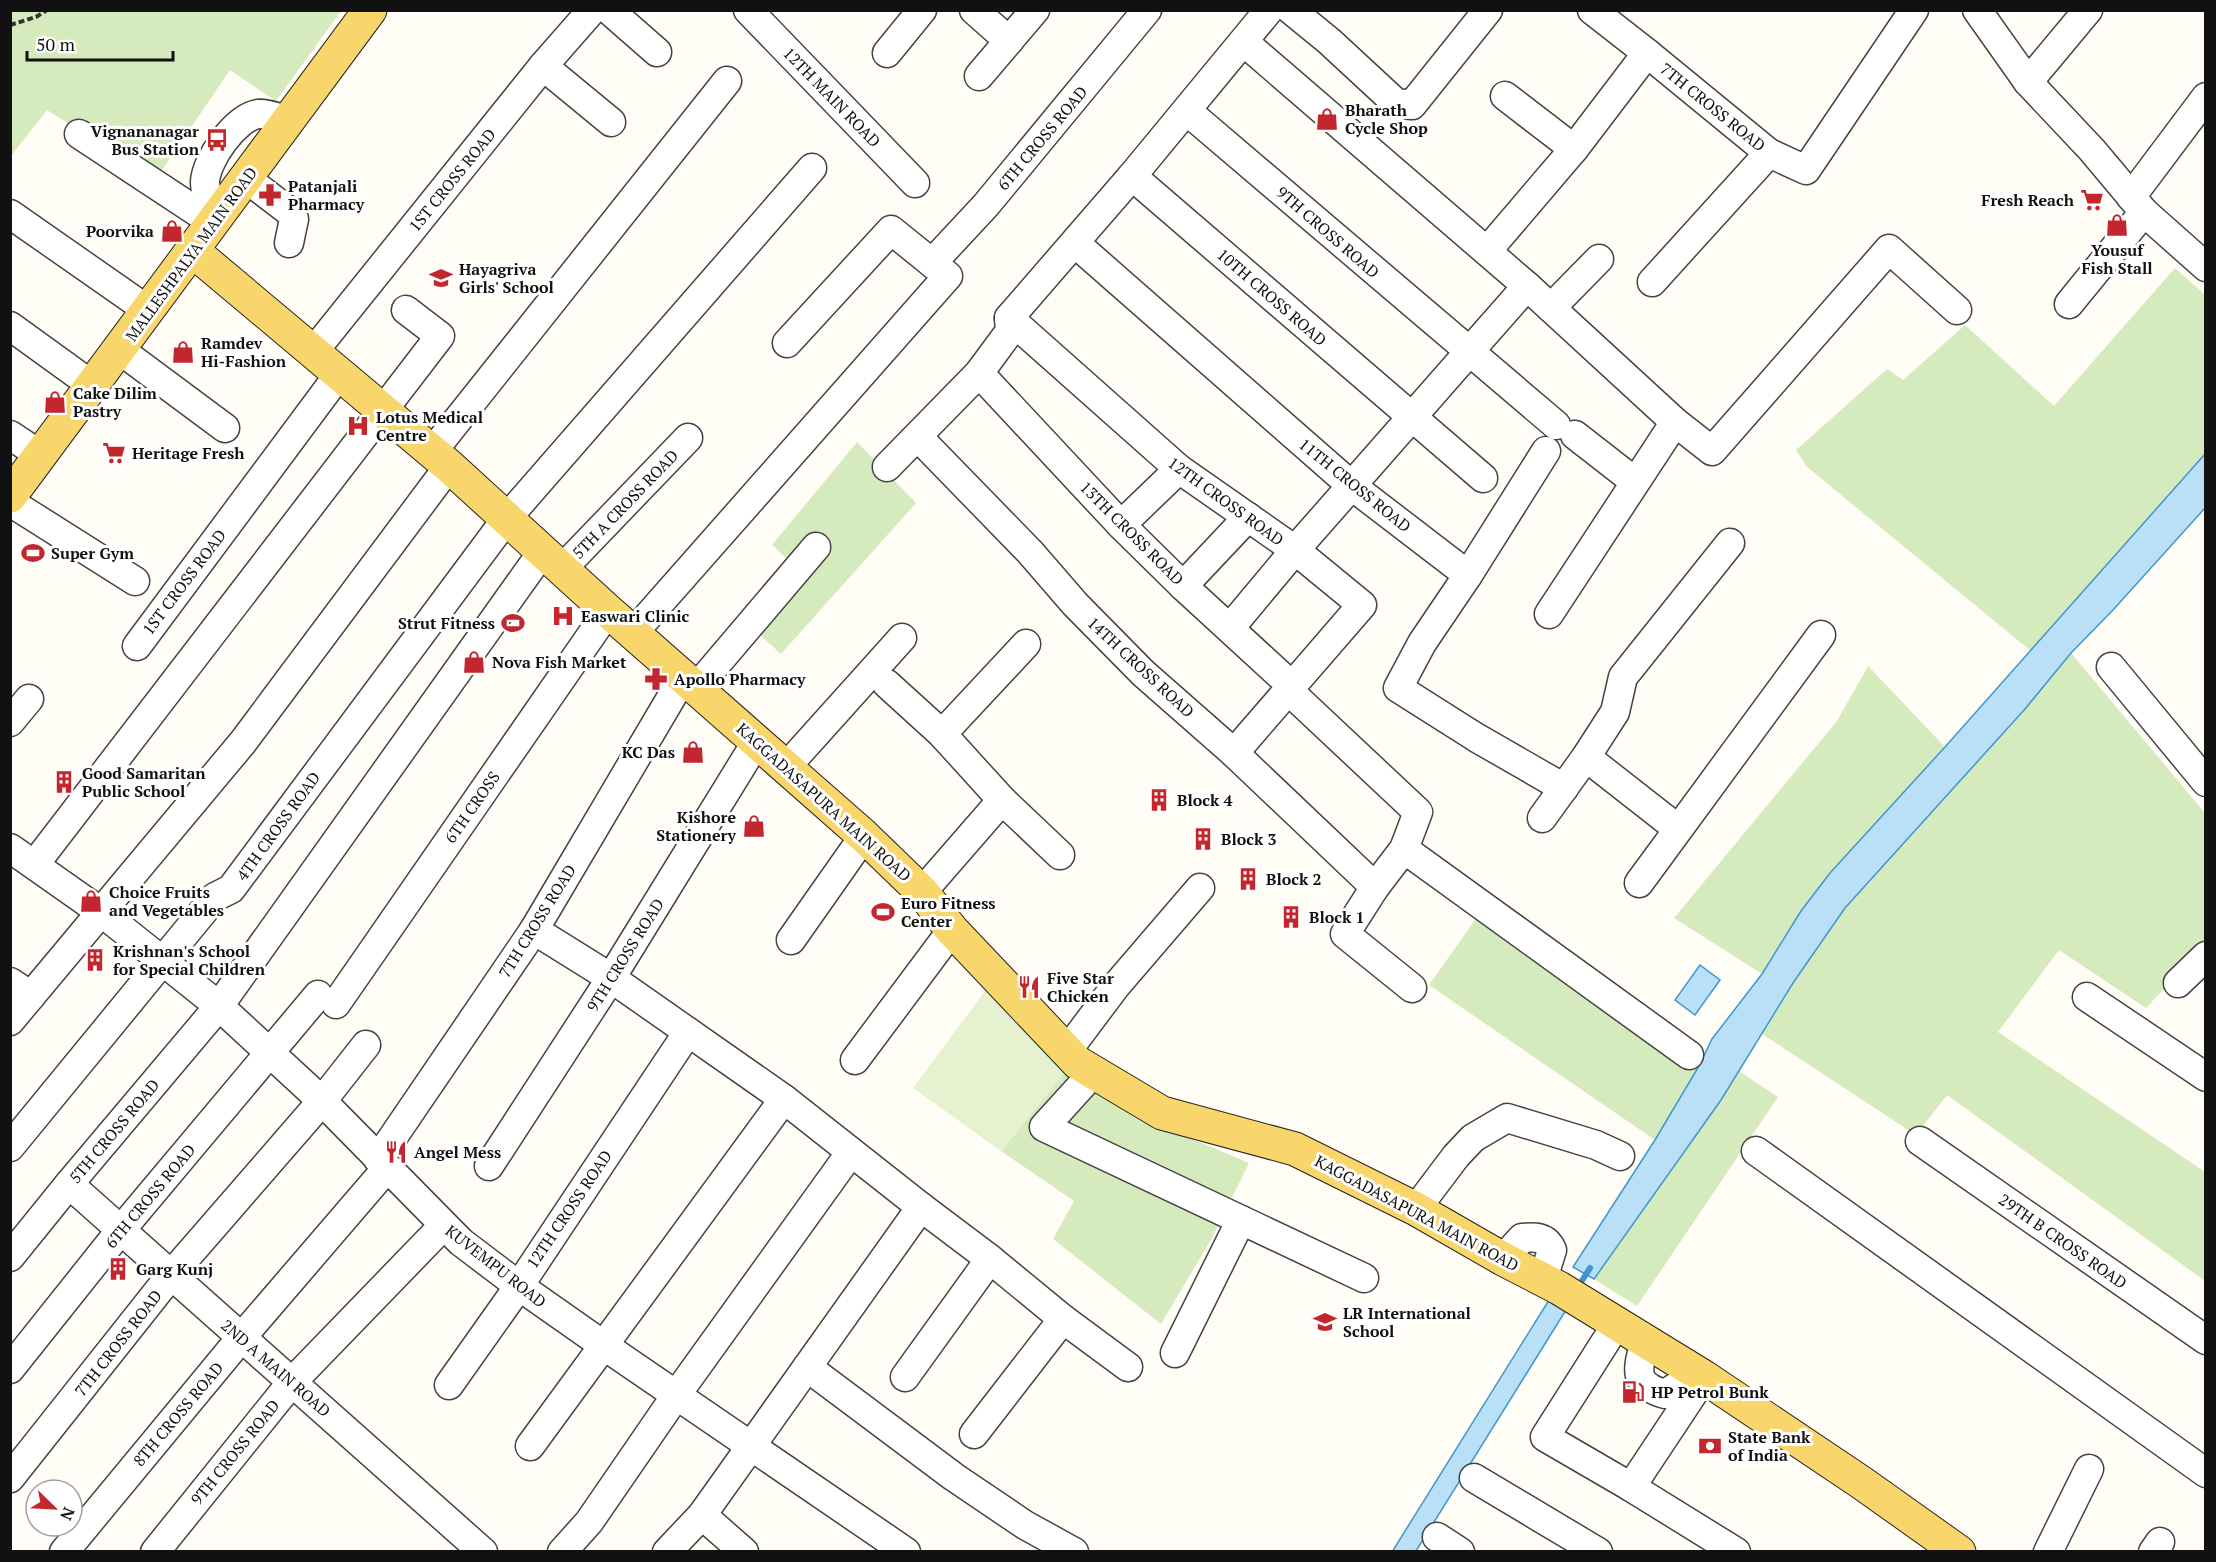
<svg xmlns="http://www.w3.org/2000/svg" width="2216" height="1562" font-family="'PT Serif',serif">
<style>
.green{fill:#d5ebbd}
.pitch{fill:#e6f2cf}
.water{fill:#b9e0f7;stroke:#3f96cf;stroke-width:1.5}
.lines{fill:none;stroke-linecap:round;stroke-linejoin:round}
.stream{stroke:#3f96cf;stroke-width:6}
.minor-casing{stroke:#444;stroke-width:31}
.major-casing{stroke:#222;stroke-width:35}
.path{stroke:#333;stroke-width:4;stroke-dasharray:6 3;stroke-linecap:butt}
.minor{stroke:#fff;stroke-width:28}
.major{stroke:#f9d66b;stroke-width:33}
.labels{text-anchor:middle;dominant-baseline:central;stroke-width:6;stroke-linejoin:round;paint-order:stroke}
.street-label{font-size:16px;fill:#111;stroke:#fff}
.poi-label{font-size:16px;font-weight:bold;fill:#111;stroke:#fff;text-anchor:start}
</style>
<rect width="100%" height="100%" fill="#fffdf5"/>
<g class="green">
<polygon points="11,11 341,11 276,101 230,70 156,179 47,110 11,156"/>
<polygon points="2175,268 2205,295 2205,454 2031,651 1807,467 1796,450 1887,369 1903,380 1965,325 2054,406"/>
<polygon points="857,442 916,503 781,654 752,628 800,571 772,545"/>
<polygon points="2071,653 2205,813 2205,945 2146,1008 2059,950 1998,1032 2205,1172 2205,1281 1947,1095 1916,1135 1762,1034 1793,983 1845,908 2025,709"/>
<polygon points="1868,666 1945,747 1830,873 1801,911 1762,974 1674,918 1837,721"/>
<polygon points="1482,910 1699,1066 1655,1140 1429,985"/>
<polygon points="1739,1071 1778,1097 1637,1306 1594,1279 1721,1100"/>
<polygon points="1065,1072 1142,1122 1202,1143 1249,1163 1212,1238 1161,1324 1053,1239 1074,1201 1001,1151"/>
</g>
<polygon class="pitch" points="988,987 1065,1072 1001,1151 913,1088"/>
<g class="water">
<polygon points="2205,454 2205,508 2113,610 2071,653 2025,709 1845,908 1793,983 1721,1100 1594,1279 1573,1267 1655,1140 1699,1066 1712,1039 1762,974 1801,911 1830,873 1945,747"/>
<polygon points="1700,965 1720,980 1695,1015 1675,1000"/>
<polygon points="1549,1300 1566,1310 1416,1551 1392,1552"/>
</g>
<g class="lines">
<polyline class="stream" points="1578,1287 1590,1268"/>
<g class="minor-casing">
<g id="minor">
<polyline points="609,10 657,52"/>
<polyline points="748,10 915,183"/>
<polyline points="974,10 1009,41"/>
<polyline points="1291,10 1329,41 1396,103 1412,105 1488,10"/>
<polyline points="1592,10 1647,53"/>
<polyline points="1977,10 2028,82 2092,150 2144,212 2206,267"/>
<polyline points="887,53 922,10"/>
<polyline points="543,66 611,122"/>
<polyline points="979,76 1035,10"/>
<polyline points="2028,82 2088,10"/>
<polyline points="1505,96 1574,149"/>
<polyline points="1187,111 1556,425"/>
<polyline points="79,134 214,223"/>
<polyline points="1132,176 1483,478"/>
<polyline points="247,179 290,212 294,219 289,243"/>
<polyline points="2131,197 2206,97"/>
<polyline points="10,214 149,311"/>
<path d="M219 216C212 206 205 195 205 182 206 160 235 118 258 114 268 113 279 118 289 121"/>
<polyline points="1075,243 1352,486 1468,575 1422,643 1398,688 1477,738 1564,788"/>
<polyline points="1487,251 1574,149 1647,53 1769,153 1806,170 1914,10"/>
<polyline points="932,263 986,205 1147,10"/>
<polyline points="1652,282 1769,153"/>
<polyline points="1527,286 1675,422 1712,451 1889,249 1957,310"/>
<polyline points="2069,304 2144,212"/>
<polyline points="1551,308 1599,259"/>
<polyline points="1009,318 1179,469 1295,550 1362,605 1234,753"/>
<polyline points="10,326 93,386"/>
<polyline points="120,350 225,428"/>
<polyline points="314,351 543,66 592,10"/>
<polyline points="979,373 1121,525 1183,586 1292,686"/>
<polyline points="10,435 40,455"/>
<polyline points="1575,435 1634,481"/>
<polyline points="918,437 1030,552 1075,604 1143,673 1234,753 1375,887"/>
<polyline points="432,452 727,81"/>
<polyline points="887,467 979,373 1010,331 1009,318 1132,176 1269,10"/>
<polyline points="10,502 135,581"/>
<polyline points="1121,525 1179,469"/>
<polyline points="562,569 688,438"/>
<polyline points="1468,575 1546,451"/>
<polyline points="1183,586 1248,517"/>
<polyline points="1549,614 1675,422"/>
<polyline points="1230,628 1295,550 1527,286 1244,42"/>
<polyline points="634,632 948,276 891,230 787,343"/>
<polyline points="137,646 340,373"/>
<polyline points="2111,667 2206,782"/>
<polyline points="887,684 942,734 1002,800 1060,855"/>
<polyline points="697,687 816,547"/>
<polyline points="1288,690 1418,812 1404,849 1375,887 1345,934 1412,988"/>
<polyline points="10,722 29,699"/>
<polyline points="942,734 1026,644"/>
<polyline points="1586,757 1615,712 1623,677 1730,543"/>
<polyline points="787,766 902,638"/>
<polyline points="1542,818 1586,757 1678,829"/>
<polyline points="10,848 101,912 219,1006 322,1101 461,1242 519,1286 603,1345 906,1552"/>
<polyline points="1404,849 1689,1055"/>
<polyline points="35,864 440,336 406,310"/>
<polyline points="1639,883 1821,635"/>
<polyline points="922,892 1002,800"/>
<polyline points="534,930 611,978 784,1099 921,1207 990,1259 1063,1319 1128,1367"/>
<polyline points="791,940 864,836"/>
<polyline points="10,982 31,996"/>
<polyline points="2178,983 2206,956"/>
<polyline points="2087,997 2206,1077"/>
<polyline points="336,1004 608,611"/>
<polyline points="10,1021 243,742 449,466"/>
<polyline points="1067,1051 1115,987 1200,888"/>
<polyline points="855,1060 952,930"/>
<polyline points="1093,1073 1044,1127 1364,1278"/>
<polyline points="1920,1141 2206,1340"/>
<polyline points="10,1147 215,897 231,889 507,518 812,168"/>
<polyline points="1756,1151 2206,1473"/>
<polyline points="378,1159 534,930 684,676"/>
<polyline points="489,1166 611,978 757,741"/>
<polyline points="69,1184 483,1552"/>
<polyline points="1416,1209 1456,1156 1473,1138 1507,1118 1596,1145 1620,1156"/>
<polyline points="10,1257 69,1184 219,1006 543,551"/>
<path d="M1503 1259 1522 1238C1535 1237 1546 1236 1552 1250L1543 1279"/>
<polyline points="1618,1322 1545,1437 1631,1487"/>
<path d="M1645 1340C1638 1369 1631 1384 1665 1394L1679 1385 1694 1371"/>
<polyline points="1175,1353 1241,1220"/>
<polyline points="807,1367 954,1477 1025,1525 1074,1552"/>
<polyline points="10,1369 120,1231 318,995"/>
<polyline points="905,1377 990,1259"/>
<polyline points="1704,1377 1631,1487 1736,1552"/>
<polyline points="449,1385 519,1286 688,1032"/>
<polyline points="974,1434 1063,1319"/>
<polyline points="530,1446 784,1099"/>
<polyline points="10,1478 171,1275 322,1101 366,1045"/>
<polyline points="1474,1478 1598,1552"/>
<polyline points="702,1515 744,1552"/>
<polyline points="1437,1537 1460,1552"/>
<polyline points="64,1552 241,1338 387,1168"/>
<polyline points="155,1552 292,1382 443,1226"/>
<polyline points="562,1552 589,1522 677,1394 851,1152"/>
<polyline points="667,1552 702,1515 921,1207"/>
<polyline points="2048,1552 2089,1469"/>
<polyline points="2153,1552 2160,1542"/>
</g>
</g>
<g class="major-casing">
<g id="major">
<polyline points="193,251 449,466 608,611 864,836 922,892 952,930 1078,1063 1162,1113 1295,1149 1416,1209 1503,1259 1559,1288 1704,1377 1862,1483 1959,1552"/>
<polyline points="10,496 370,10"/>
</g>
</g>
<polyline class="path" points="10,25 36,17 47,10"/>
<use href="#minor" class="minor"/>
<use href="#major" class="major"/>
</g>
<defs>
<g id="shop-bare" transform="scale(1.8)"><path d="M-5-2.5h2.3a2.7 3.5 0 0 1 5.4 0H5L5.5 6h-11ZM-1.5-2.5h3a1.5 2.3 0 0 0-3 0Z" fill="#c4262e" stroke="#fff" stroke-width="2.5" paint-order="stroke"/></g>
<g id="bus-bare" transform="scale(1.8)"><path d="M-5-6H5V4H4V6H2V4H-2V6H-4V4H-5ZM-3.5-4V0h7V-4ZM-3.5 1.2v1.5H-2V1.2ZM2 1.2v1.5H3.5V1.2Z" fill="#c4262e" stroke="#fff" stroke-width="2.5" paint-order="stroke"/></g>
<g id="pharmacy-bare" transform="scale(1.8)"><path d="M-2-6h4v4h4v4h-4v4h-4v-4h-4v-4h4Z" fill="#c4262e" stroke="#fff" stroke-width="2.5" paint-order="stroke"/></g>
<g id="supermarket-bare" transform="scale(1.8)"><path d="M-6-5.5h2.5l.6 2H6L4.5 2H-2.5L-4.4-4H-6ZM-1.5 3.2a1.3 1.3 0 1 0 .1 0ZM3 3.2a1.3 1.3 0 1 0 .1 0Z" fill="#c4262e" stroke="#fff" stroke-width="2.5" paint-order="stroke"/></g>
<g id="school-bare" transform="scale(1.8)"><path d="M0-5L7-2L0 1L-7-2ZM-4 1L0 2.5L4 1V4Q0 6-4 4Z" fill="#c4262e" stroke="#fff" stroke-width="2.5" paint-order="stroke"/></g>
<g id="hospital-bare" transform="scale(1.8)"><path d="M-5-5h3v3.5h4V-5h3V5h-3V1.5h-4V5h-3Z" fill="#c4262e" stroke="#fff" stroke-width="2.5" paint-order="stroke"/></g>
<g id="stadium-bare" transform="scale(1.8)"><path d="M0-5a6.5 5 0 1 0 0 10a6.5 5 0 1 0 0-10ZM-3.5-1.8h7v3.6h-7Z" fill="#c4262e" stroke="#fff" stroke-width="2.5" paint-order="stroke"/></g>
<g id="building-bare" transform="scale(1.8)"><path d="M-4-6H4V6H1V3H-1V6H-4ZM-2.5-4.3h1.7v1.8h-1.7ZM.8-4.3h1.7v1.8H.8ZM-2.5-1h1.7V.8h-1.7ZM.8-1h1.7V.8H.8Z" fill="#c4262e" stroke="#fff" stroke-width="2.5" paint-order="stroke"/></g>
<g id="restaurant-bare" transform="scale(1.8)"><path d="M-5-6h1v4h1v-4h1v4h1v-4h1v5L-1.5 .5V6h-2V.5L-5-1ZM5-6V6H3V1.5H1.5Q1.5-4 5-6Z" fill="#c4262e" stroke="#fff" stroke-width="2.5" paint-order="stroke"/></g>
<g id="fuel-bare" transform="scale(1.8)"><path d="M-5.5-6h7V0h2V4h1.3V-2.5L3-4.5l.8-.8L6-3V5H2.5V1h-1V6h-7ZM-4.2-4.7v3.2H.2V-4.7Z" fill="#c4262e" stroke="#fff" stroke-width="2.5" paint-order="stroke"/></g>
<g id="bank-bare" transform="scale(1.8)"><path d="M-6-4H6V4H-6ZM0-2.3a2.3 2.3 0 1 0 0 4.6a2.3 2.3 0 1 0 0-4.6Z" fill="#c4262e" stroke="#fff" stroke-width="2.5" paint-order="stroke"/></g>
</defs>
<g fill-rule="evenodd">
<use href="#shop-bare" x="1327" y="119"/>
<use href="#bus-bare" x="217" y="140"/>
<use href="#pharmacy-bare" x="270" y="195"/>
<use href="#supermarket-bare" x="2092" y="200"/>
<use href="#shop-bare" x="2117" y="225"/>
<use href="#shop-bare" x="172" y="231"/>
<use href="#school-bare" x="441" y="278"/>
<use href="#shop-bare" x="183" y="352"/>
<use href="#shop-bare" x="55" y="402"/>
<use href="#hospital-bare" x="358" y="426"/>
<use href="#supermarket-bare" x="114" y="453"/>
<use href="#stadium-bare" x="33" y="553"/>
<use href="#hospital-bare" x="563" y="616"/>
<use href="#stadium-bare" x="513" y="623"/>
<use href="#shop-bare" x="474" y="662"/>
<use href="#pharmacy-bare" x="656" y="679"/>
<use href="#shop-bare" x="693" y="752"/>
<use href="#building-bare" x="64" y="782"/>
<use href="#building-bare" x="1159" y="800"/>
<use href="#shop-bare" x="754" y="826"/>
<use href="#building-bare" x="1203" y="839"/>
<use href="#building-bare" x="1248" y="879"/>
<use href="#shop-bare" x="91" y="901"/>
<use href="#stadium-bare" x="883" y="912"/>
<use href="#building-bare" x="1291" y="917"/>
<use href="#building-bare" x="95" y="960"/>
<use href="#restaurant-bare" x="1029" y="987"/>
<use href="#restaurant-bare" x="396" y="1152"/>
<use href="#building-bare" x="118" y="1269"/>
<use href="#school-bare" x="1325" y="1322"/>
<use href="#fuel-bare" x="1633" y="1392"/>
<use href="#bank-bare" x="1710" y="1446"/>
</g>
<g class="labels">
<g class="street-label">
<text transform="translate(832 97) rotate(46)">12TH MAIN ROAD</text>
<text transform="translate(1713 107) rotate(39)">7TH CROSS ROAD</text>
<text transform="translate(1042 138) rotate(-50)">6TH CROSS ROAD</text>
<text transform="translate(452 180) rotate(-51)">1ST CROSS ROAD</text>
<text transform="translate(1328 232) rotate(41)">9TH CROSS ROAD</text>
<text transform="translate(191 254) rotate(-54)">MALLESHPALYA MAIN ROAD</text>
<text transform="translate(1272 297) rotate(41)">10TH CROSS ROAD</text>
<text transform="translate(1355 485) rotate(39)">11TH CROSS ROAD</text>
<text transform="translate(1226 501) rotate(36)">12TH CROSS ROAD</text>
<text transform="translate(625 504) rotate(-46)">5TH A CROSS ROAD</text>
<text transform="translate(1132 533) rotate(45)">13TH CROSS ROAD</text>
<text transform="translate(184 582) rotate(-53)">1ST CROSS ROAD</text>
<text transform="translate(1141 667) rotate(43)">14TH CROSS ROAD</text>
<text transform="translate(824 802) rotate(42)">KAGGADASAPURA MAIN ROAD</text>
<text transform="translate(472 807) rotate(-55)">6TH CROSS</text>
<text transform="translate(278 826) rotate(-54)">4TH CROSS ROAD</text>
<text transform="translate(537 921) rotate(-58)">7TH CROSS ROAD</text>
<text transform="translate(625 955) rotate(-58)">9TH CROSS ROAD</text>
<text transform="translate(114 1131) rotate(-50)">5TH CROSS ROAD</text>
<text transform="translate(150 1196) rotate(-50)">6TH CROSS ROAD</text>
<text transform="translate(569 1209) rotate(-56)">12TH CROSS ROAD</text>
<text transform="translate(1417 1213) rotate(28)">KAGGADASAPURA MAIN ROAD</text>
<text transform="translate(2063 1241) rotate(35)">29TH B CROSS ROAD</text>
<text transform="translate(496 1266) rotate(38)">KUVEMPU ROAD</text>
<text transform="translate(118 1343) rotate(-52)">7TH CROSS ROAD</text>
<text transform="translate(276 1368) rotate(41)">2ND A MAIN ROAD</text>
<text transform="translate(178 1414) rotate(-50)">8TH CROSS ROAD</text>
<text transform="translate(235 1452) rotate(-51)">9TH CROSS ROAD</text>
</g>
<g class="poi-label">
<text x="1345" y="110">Bharath<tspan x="1345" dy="18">Cycle Shop</tspan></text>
<text x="199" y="131" text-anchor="end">Vignananagar<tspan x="199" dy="18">Bus Station</tspan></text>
<text x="288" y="186">Patanjali<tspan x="288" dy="18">Pharmacy</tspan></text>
<text x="2074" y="200" text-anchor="end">Fresh Reach</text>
<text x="154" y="231" text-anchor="end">Poorvika</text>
<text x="2117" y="250" text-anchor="middle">Yousuf<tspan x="2117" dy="18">Fish Stall</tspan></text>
<text x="459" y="269">Hayagriva<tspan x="459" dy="18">Girls' School</tspan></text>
<text x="201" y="343">Ramdev<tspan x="201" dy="18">Hi-Fashion</tspan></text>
<text x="73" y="393">Cake Dilim<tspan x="73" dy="18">Pastry</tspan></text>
<text x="376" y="417">Lotus Medical<tspan x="376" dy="18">Centre</tspan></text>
<text x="132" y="453">Heritage Fresh</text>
<text x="51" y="553">Super Gym</text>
<text x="581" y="616">Easwari Clinic</text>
<text x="495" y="623" text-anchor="end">Strut Fitness</text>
<text x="492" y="662">Nova Fish Market</text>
<text x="674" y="679">Apollo Pharmacy</text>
<text x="675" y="752" text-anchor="end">KC Das</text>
<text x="82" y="773">Good Samaritan<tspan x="82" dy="18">Public School</tspan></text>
<text x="1177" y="800">Block 4</text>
<text x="736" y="817" text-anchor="end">Kishore<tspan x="736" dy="18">Stationery</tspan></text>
<text x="1221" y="839">Block 3</text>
<text x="1266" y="879">Block 2</text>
<text x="109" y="892">Choice Fruits<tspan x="109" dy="18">and Vegetables</tspan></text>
<text x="901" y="903">Euro Fitness<tspan x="901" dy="18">Center</tspan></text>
<text x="1309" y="917">Block 1</text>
<text x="113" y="951">Krishnan's School<tspan x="113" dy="18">for Special Children</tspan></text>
<text x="1047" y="978">Five Star<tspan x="1047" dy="18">Chicken</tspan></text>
<text x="414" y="1152">Angel Mess</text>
<text x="136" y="1269">Garg Kunj</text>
<text x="1343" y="1313">LR International<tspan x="1343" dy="18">School</tspan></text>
<text x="1651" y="1392">HP Petrol Bunk</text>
<text x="1728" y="1437">State Bank<tspan x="1728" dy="18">of India</tspan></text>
</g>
</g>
<rect width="2216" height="1562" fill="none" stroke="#111111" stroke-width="24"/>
<g transform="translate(54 1508) rotate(114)"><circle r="28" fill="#ffffff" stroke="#a0a0a0" stroke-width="1.5"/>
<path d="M0-4.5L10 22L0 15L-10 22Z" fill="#c4262e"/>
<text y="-9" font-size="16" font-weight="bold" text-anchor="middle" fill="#111111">N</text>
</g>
<path d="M27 51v9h146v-9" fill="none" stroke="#111111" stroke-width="3"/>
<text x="36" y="51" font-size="18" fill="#111111" stroke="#ffffff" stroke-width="4.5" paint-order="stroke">50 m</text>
</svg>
